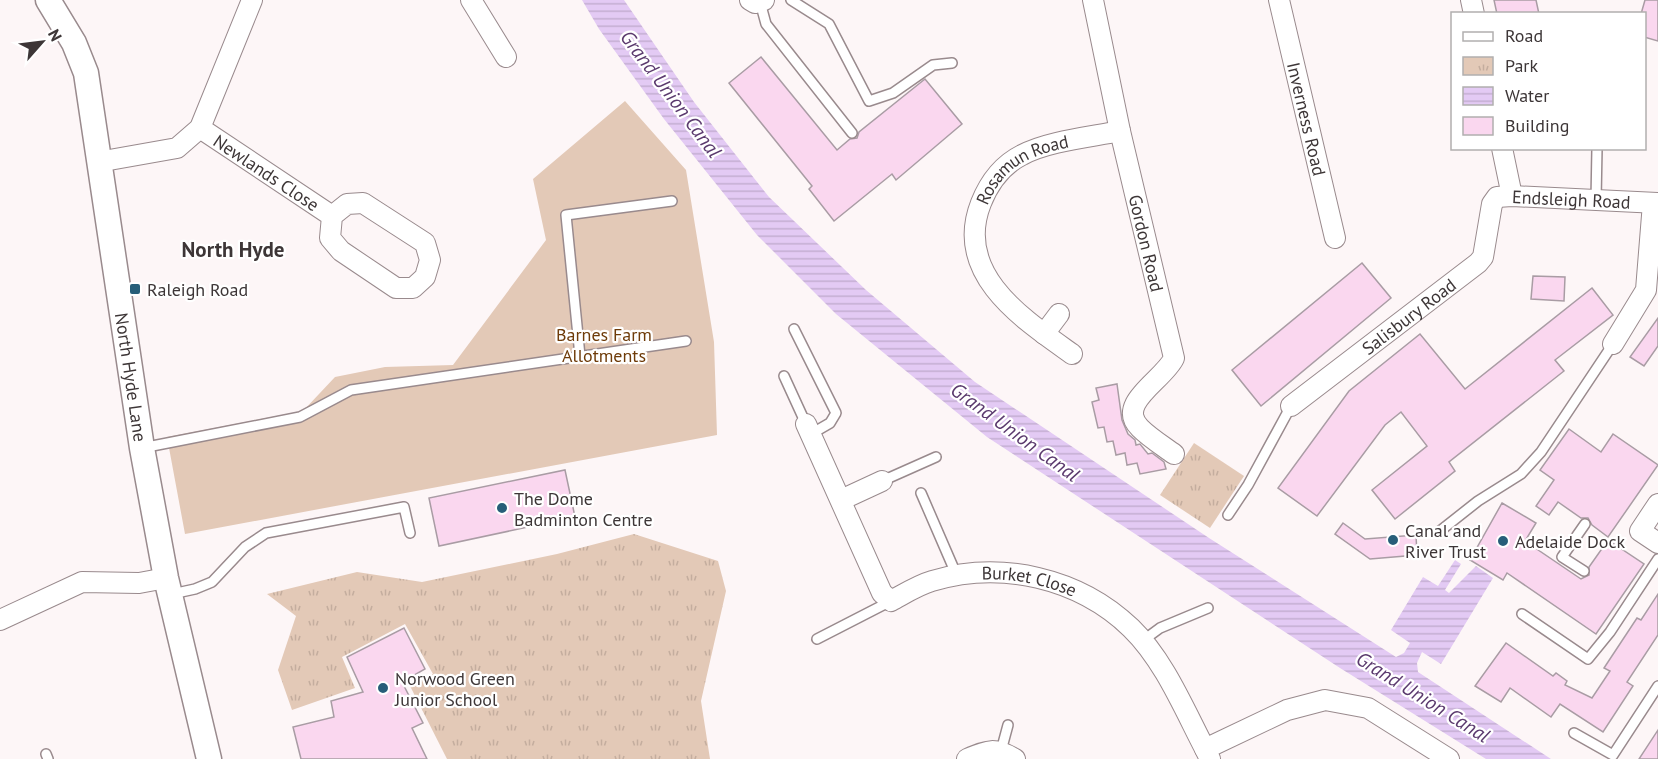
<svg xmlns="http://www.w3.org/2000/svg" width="1658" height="759" font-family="'PT Sans',sans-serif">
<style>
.park{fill:url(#park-tufts)}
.garden{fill:#e3c9b7}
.water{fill:url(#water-rules)}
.building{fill:#fad7ef;stroke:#a99ca4;stroke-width:1.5}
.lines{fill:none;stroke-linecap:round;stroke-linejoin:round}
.service-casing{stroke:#998a8d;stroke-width:12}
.minor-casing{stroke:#998a8d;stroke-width:22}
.tertiary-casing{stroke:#998a8d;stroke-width:27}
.service{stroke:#fff;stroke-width:9}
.minor{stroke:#fff;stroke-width:20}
.tertiary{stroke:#fff;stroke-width:24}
.poi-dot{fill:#275e79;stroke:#fff;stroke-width:2}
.labels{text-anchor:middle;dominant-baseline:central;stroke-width:4.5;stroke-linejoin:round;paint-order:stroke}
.street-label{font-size:18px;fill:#3d3637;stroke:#fff}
.poi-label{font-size:18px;fill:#3d3637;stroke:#fff;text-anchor:start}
.park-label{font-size:18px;fill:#6e3b09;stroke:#fff}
.water-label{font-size:20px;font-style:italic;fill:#5b3a6e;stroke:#fff}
.quarter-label{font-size:21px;font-weight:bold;fill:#3d3637;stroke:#fff}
</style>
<defs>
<pattern id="park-tufts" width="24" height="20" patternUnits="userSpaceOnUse" patternTransform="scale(1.5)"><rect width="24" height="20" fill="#e3c9b7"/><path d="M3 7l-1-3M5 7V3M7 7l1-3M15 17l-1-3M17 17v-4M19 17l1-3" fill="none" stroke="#c4ad9e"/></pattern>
<pattern id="water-rules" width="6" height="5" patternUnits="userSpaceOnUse" patternTransform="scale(1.5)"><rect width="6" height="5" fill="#e3caf4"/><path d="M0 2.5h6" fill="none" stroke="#c4aed2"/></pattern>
</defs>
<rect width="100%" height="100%" fill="#fdf6f7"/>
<g class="park">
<polygon points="1194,443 1244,476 1210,528 1160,495"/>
<polygon points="634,534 718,561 726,591 701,701 710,759 447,759 410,686 433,674 405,624 342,657 355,688 292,710 278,670 296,616 267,594 357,572 422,582 557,554"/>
</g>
<polygon class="garden" points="625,101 686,170 714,342 717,435 185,534 167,437 303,411 335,377 385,367 453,365 546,240 533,179"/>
<polygon class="water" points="582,0 624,0 694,102 769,197 866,290 975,382 1209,538 1396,657 1404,653 1410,643 1391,630 1423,577 1438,586 1455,560 1461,564 1445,590 1449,593 1476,566 1493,578 1441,664 1422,652 1417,663 1418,672 1551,759 1486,759 1340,668 987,437 836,314 757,235 664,119 599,29"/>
<g class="building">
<polygon points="1494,0 1536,0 1539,14 1497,14"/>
<polygon points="1645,0 1658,0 1658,41 1644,37 1644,14 1641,14"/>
<polygon points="761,57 837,150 850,139 857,138 859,132 925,79 962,124 896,180 892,174 834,221 809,189 812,186 729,83"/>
<polygon points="1362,263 1391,298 1261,406 1232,370"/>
<polygon points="1533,276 1565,277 1564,301 1531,299"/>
<polygon points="1592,288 1613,315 1555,360 1564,371 1449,462 1455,471 1395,519 1372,490 1427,446 1401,412 1385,425 1317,516 1278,488 1349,391 1420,334 1465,389"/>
<polygon points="1658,318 1658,346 1644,366 1630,357"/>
<polygon points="1117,384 1122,420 1128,434 1135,440 1136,445 1140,444 1148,454 1152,453 1164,462 1166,469 1140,474 1137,463 1127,465 1125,453 1116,455 1113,441 1107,442 1104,427 1098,428 1092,402 1099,400 1096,388"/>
<polygon points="1569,429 1601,452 1613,434 1658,465 1608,537 1592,525 1588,518 1581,518 1558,502 1549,515 1536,506 1554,480 1540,470"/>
<polygon points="565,470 575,517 439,546 429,498"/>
<polygon points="1502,503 1536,523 1525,541 1581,579 1589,575 1589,567 1608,540 1644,564 1596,634 1507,573 1503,580 1470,560"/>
<polygon points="1343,523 1365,539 1416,535 1417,555 1370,559 1335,534"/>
<polygon points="1658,594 1658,635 1627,682 1633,686 1603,732 1560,704 1551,717 1510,688 1501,702 1475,686 1506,643 1553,676 1556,673 1567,681 1565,685 1592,698 1610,671 1604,668 1637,618 1641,620"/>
<polygon points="404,628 425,669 402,682 423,723 412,728 427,759 301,759 293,727 334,717 331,701 363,692 347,657"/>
<polygon points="1658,730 1658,759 1639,759"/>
</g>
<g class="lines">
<g class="service-casing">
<g id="service">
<polyline points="791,0 829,24 869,101 893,93 933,65 952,63"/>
<polyline points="760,2 766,24 852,133"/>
<polyline points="1596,200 1597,148"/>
<polyline points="794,329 836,413 830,423 811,434"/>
<polyline points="580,356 566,215 672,201"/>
<polyline points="784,376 806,424"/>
<polyline points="142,448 300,417 351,390 686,341"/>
<polyline points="882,481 936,457"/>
<polyline points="921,493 957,576"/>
<polyline points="1228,515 1248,485 1291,406"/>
<polyline points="1440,531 1478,501 1521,474 1541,452 1613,344"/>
<polyline points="1584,571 1562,557 1585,524"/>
<polyline points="172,594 195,589 212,582 245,547 266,533 404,507 410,533"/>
<polyline points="1522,614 1588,659 1610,632 1658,559"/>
<polyline points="817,639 891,601"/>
<polyline points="1141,642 1160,628 1208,608"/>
<polyline points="1574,733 1613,755 1658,686"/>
<polyline points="1001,751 1008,725"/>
<polyline points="46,754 48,759"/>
</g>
</g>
<g class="minor-casing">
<g id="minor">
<polyline points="471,0 506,57"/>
<polyline points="750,0 755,3 764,0"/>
<path id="s1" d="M1093 0 1120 131 1174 358C1164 380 1115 403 1140 428 1150 438 1163 446 1174 454"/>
<path id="s2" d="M1279 0 1335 238"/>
<polyline points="1471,0 1474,14"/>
<path id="s3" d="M200 128 332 216 347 204 363 203 425 243 430 260 425 277 413 288H396L341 251 330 238 332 216"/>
<polyline points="1502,148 1512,196"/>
<polyline points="98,162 177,148 200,128 252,0"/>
<polyline points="1044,334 1059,314"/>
<polyline points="1613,344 1646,290 1653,203"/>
<path id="s4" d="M1072 354C1023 319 953 274 981 203 989 183 1002 165 1022 155 1048 141 1091 137 1120 131"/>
<path id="s5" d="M1291 406 1478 263 1483 257 1492 204 1497 197 1512 196 1658 203"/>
<path id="s6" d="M806 424 882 593 891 601C904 594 918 585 932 581 1001 560 1079 578 1131 628 1164 660 1184 709 1205 749"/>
<polyline points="841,500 882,481"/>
<polyline points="1658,504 1640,531 1658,543"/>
<polyline points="0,620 82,582 139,583 166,578"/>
<path d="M967 759C988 750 995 747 1015 759"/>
<polyline points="1210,759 1205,749 1287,710 1325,700 1368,708 1449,759"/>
</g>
</g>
<g class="tertiary-casing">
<g id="tertiary">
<path id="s7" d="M48 0 74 43 86 73 142 448 166 578 209 759"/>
</g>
</g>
<use href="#service" class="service"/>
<use href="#minor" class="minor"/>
<use href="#tertiary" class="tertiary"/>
</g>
<g class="poi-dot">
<rect x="129" y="283" width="12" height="12" rx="3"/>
<circle cx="502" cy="508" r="6"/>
<circle cx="1393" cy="540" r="6"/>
<circle cx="1503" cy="541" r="6"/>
<circle cx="383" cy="688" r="6"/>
</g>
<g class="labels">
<g class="street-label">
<text stroke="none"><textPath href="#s2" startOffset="122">Inverness Road</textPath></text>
<text stroke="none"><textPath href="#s3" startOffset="80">Newlands Close</textPath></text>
<text stroke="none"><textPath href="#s4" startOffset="249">Rosamun Road</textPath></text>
<text stroke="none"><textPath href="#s5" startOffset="380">Endsleigh Road</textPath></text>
<text stroke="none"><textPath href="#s1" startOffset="249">Gordon Road</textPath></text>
<text stroke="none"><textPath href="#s5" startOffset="148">Salisbury Road</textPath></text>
<text stroke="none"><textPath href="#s7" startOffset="390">North Hyde Lane</textPath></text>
<text stroke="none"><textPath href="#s6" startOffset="342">Burket Close</textPath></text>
</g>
<g class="poi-label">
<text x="147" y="289">Raleigh Road</text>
<text x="514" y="498">The Dome<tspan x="514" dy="21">Badminton Centre</tspan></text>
<text x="1405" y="530">Canal and<tspan x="1405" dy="21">River Trust</tspan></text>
<text x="1515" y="541">Adelaide Dock</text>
<text x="395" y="678">Norwood Green<tspan x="395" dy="21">Junior School</tspan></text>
</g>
<g class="park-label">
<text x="604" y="334">Barnes Farm<tspan x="604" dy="21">Allotments</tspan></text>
</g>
<g class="water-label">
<text transform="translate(671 94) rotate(53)">Grand Union Canal</text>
<text transform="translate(1015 432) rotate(36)">Grand Union Canal</text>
<text transform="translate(1423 697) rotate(32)">Grand Union Canal</text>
</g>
<g class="quarter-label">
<text x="233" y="249">North Hyde</text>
</g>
</g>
<rect x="1451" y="12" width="195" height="138" fill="#ffffff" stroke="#b1afaf" stroke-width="1.5"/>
<rect x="1463" y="32" width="30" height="9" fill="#ffffff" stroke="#b1afaf" stroke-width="1.5"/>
<text x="1505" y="42" font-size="18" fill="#3d3637">Road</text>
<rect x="1463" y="57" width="30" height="18" fill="url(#park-tufts)" stroke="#b1afaf" stroke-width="1.5"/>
<text x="1505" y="72" font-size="18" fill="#3d3637">Park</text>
<rect x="1463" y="87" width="30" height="18" fill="url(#water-rules)" stroke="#b1afaf" stroke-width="1.5"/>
<text x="1505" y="102" font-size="18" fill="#3d3637">Water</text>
<rect x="1463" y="117" width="30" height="18" fill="#fad7ef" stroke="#b1afaf" stroke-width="1.5"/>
<text x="1505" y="132" font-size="18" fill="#3d3637">Building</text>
<g transform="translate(42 42) rotate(62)" stroke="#ffffff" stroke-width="4.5" paint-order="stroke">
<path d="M0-4.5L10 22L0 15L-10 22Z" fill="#3d3637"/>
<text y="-9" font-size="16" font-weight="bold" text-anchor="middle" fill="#3d3637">N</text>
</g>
</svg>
